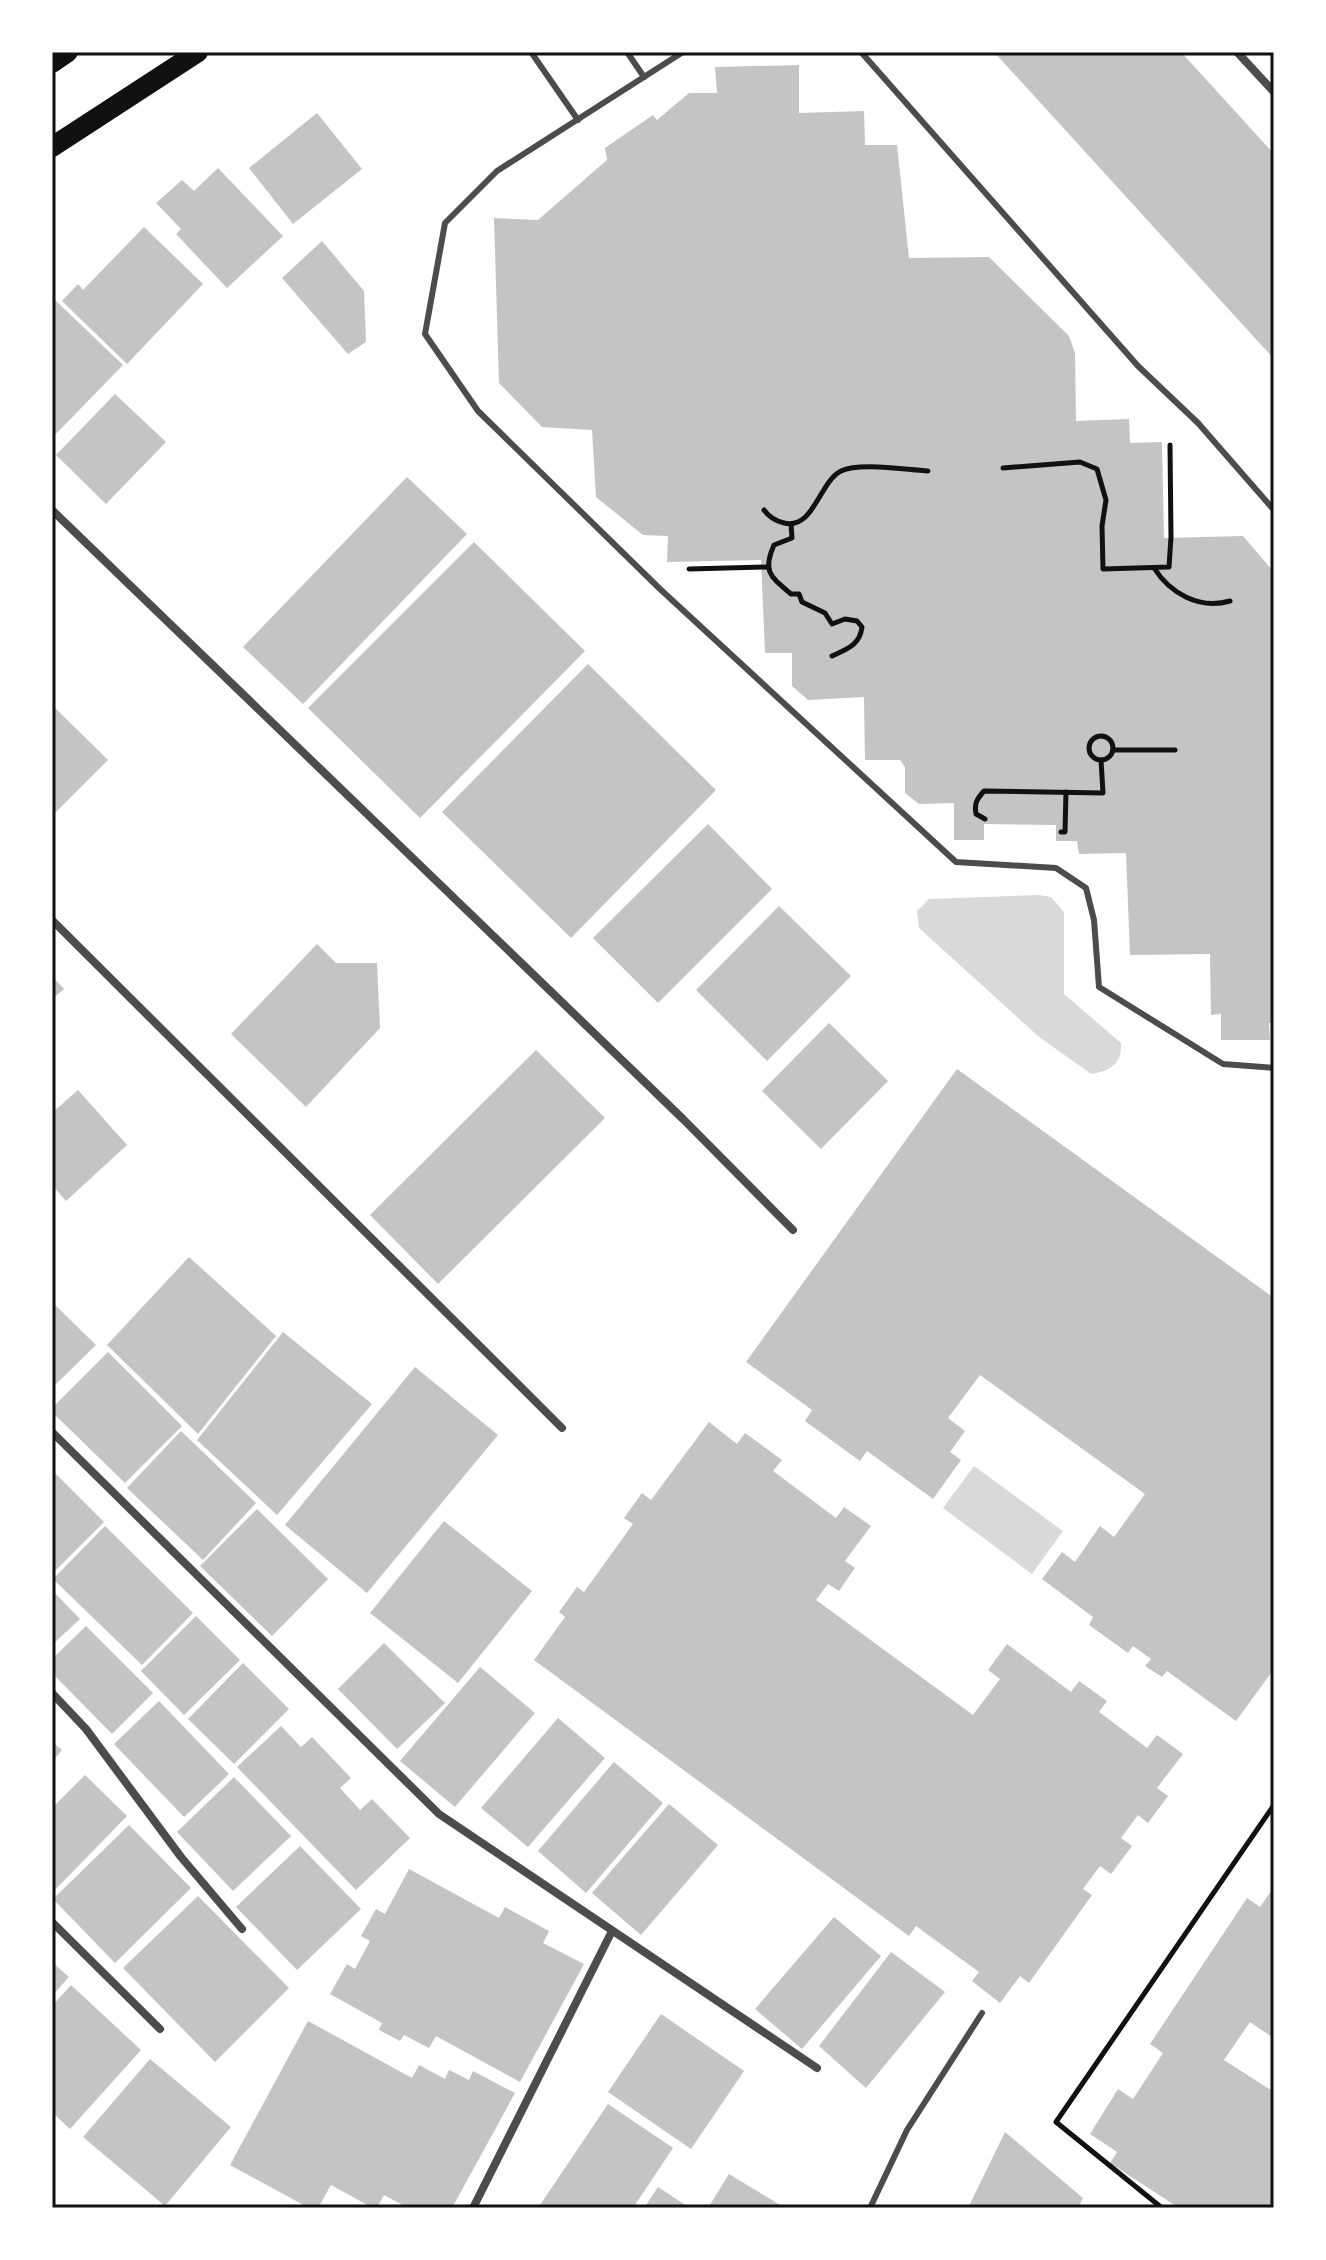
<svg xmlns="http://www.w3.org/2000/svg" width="1326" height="2260" font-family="'Fira Sans Condensed',sans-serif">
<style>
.water{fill:#d9d9d9}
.building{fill:#c4c4c4}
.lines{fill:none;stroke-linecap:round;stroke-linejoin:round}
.path{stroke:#111;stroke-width:5}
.service{stroke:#4c4c4c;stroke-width:6}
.minor{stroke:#4c4c4c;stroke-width:8}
.primary{stroke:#111;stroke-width:20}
.neatline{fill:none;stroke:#111;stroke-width:3}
</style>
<rect width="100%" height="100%" fill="#fff"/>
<g class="water">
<path d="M1039 895 1051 897 1064 912V994L1121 1043C1122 1064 1111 1071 1091 1074L1038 1036 919 928 917 911 929 899Z"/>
<polygon points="974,1466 1063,1531 1032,1574 943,1508"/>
</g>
<g class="building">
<polygon points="994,52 1181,52 1274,154 1274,359"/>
<polygon points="799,65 799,113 864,111 865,145 897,145 909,258 989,257 1069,336 1075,353 1076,421 1129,419 1130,443 1162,442 1164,538 1243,536 1274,572 1274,1023 1269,1023 1270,1040 1221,1040 1221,1014 1211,1015 1210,954 1130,955 1126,853 1079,854 1077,841 1056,841 1056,825 984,824 984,840 954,840 954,803 919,804 905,793 905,767 900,760 865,760 864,697 808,700 792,686 792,653 765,653 761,560 667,562 668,536 643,535 596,497 592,430 542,427 499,383 494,218 538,220 607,160 605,148 653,115 657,120 689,93 717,93 715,67"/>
<polygon points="317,113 362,169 293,224 249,168"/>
<polygon points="218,168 283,236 227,288 176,234 181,229 156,203 182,180 194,191"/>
<polygon points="144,227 203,284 127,364 62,301 78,284 83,290"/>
<polygon points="322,241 364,291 366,342 348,354 282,278"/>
<polygon points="55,300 123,365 52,438 52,303"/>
<polygon points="115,394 166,442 106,504 56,455"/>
<polygon points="407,477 467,534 303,704 243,647"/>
<polygon points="474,542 585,651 420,818 308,708"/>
<polygon points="588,664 716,790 571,938 442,812"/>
<polygon points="52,705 108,760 52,816"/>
<polygon points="708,824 772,889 658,1003 593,938"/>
<polygon points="779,906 851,976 767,1061 696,990"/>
<polygon points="317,944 336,963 377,963 380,1028 306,1107 231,1034"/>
<polygon points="52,976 64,989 52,999"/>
<polygon points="829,1023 888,1081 821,1149 762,1091"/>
<polygon points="536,1050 605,1118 438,1284 370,1215"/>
<polygon points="957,1069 1274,1298 1274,1669 1236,1721 1167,1671 1162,1677 1145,1666 1151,1659 1133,1646 1128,1653 1089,1625 1093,1617 1042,1579 1062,1552 1075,1562 1100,1526 1114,1537 1145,1494 980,1375 948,1418 965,1431 950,1452 961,1460 933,1499 867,1451 860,1461 805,1421 812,1410 746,1362"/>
<polygon points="78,1090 127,1145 66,1201 52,1185 52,1113"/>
<polygon points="189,1257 276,1336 198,1434 107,1345"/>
<polygon points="52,1302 96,1345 52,1388"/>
<polygon points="283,1332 372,1404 277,1515 197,1440"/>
<polygon points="108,1352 182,1426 125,1483 52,1412 52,1408"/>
<polygon points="415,1367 498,1435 367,1593 285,1525"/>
<polygon points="709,1422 737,1444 745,1433 782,1460 773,1471 836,1518 844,1507 871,1526 845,1561 855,1568 839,1591 828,1584 816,1600 973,1715 1000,1679 988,1670 1007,1644 1071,1692 1079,1681 1107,1701 1099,1712 1147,1748 1157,1735 1183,1754 1157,1788 1168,1796 1148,1823 1138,1815 1121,1838 1132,1846 1111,1874 1100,1866 1083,1889 1092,1895 1029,1983 1020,1976 1000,2003 972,1981 979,1972 916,1926 909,1936 534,1660 565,1617 559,1612 577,1587 584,1592 633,1524 624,1518 642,1493 651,1500"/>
<polygon points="181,1431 256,1503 203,1560 127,1488"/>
<polygon points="52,1470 104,1522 52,1574"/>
<polygon points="257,1509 328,1579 272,1636 200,1566"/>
<polygon points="444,1521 532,1591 458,1683 370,1613"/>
<polygon points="105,1526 193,1613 142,1665 53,1579"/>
<polygon points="52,1590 80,1619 52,1645"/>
<polygon points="196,1616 240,1660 184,1715 141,1671"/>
<polygon points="86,1626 153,1693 112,1734 52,1673 52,1659"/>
<polygon points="384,1643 445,1703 397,1749 338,1689"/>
<polygon points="243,1663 289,1709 234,1764 188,1719"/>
<polygon points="480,1667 535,1713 455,1807 400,1761"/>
<polygon points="159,1701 229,1774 184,1817 114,1744"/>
<polygon points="558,1718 605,1758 528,1847 481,1808"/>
<polygon points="281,1726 301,1747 312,1737 351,1778 340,1788 360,1810 372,1799 410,1838 356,1890 237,1767"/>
<polygon points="52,1742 62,1750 52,1762"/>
<polygon points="614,1762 663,1803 586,1893 538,1851"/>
<polygon points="85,1775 127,1816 52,1893 52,1808"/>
<polygon points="234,1777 291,1836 233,1891 177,1832"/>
<polygon points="669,1804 718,1845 641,1935 592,1893"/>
<polygon points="129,1825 191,1888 115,1963 53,1899"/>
<polygon points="300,1846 361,1909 297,1970 236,1907"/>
<polygon points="409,1869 499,1918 505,1907 549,1931 543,1943 584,1964 520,2082 436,2036 429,2048 404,2035 400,2041 379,2030 382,2023 330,1994 347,1964 355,1969 370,1941 361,1936 376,1909 385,1914"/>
<polygon points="1271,1891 1274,1893 1274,2034 1272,2037 1250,2022 1224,2060 1274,2092 1274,2208 1179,2208 1110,2163 1117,2152 1090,2134 1118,2089 1133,2099 1163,2053 1150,2044 1247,1898 1260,1907"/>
<polygon points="198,1896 289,1988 215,2062 123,1968"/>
<polygon points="834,1917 881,1956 802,2049 755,2009"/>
<polygon points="891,1952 945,1992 866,2088 819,2046"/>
<polygon points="52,1962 69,1977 52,1996"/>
<polygon points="71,1985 141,2050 70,2129 52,2112 52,2006"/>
<polygon points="661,2014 744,2071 691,2149 608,2092"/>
<polygon points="308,2021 412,2078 419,2065 445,2079 449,2070 469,2080 473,2071 515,2093 452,2208 408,2208 384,2195 377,2208 373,2208 331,2185 318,2208 309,2208 230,2165"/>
<polygon points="150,2059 231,2127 165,2206 83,2137"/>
<polygon points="608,2104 673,2148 633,2208 538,2208"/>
<polygon points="1005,2132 1083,2198 1078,2208 968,2208"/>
<polygon points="729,2174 785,2208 708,2208"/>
<polygon points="658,2187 690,2208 644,2208"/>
</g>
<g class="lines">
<g class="path">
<polyline points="1003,468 1080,462 1097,469 1106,500 1102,526 1103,569 1169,567 1171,537 1170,445"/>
<path d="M764 510C769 517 775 521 784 523 814 530 819 482 841 471 860 462 906 470 928 471"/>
<path d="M791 524 792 538 774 545C762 572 771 577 791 594H799L802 602 825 613 832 624 845 619 857 621 862 627C860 645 847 649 832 656"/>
<path d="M1154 568C1170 593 1199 610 1230 601"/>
<polyline points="689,569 767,567"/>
<circle cx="1101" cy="748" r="12"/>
<polyline points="1113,750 1175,750"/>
<path d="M985 819 976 814C974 803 977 799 984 791L1103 793 1101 760"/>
<polyline points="1061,832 1065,832 1066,792"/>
<polyline points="1162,2208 1056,2122 1274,1805"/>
</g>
<g class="service">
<polyline points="531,52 578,120"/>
<polyline points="627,52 644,77"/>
<polyline points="683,52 497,171 445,223 425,334 478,411 660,589 956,862 1056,868 1086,888 1094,920 1099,987 1223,1064 1274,1068"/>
<polyline points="861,52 1138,366 1198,423 1274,510"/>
<polyline points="870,2208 907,2130 982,2013"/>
</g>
<g class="minor">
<polyline points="1237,52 1274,92"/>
<polyline points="52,510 683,1119 793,1230"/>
<polyline points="52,920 562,1428"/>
<polyline points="52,1432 439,1814 817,2068"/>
<polyline points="52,1693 86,1729 181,1857 242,1929"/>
<polyline points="52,1922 160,2029"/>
<polyline points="473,2208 612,1931"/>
</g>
<g class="primary">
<polyline points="52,63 68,52"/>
<polyline points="52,147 198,52"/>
</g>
</g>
<rect width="1326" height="2260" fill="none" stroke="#ffffff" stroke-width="108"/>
<rect x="54" y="54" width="1218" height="2152" class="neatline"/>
</svg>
